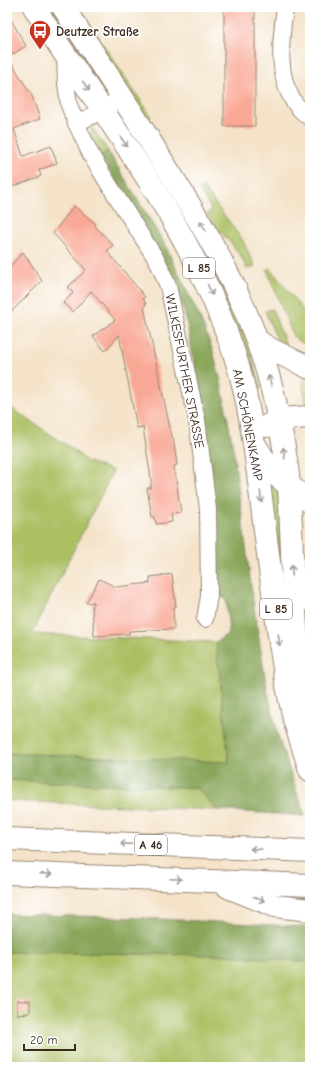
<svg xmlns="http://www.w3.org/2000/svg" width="317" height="1074" font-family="'Comic Neue',sans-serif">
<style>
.green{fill:#acc064;stroke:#747541}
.forest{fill:#89a65a;stroke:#62683c}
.building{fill:#f9a896}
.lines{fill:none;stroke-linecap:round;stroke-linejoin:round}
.minor-casing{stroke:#988674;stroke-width:18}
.primary-casing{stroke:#988674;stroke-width:24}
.motorway-casing{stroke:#988674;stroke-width:24}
.minor{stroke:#fff;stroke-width:16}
.primary{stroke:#fff;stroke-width:22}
.motorway{stroke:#fff;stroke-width:22}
.oneway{stroke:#a79f9a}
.labels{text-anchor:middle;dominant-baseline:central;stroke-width:3.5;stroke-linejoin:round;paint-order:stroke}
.shield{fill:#fff;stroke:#766a62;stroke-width:1}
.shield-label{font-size:12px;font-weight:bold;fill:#3b2a1e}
.poi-label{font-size:13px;font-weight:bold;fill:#3b2a1e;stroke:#fff;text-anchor:start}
.street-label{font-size:13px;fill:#3b2a1e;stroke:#fff}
</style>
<rect width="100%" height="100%" fill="#fff"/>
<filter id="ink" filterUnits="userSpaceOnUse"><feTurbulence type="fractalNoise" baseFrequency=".025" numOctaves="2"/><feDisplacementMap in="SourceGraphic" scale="8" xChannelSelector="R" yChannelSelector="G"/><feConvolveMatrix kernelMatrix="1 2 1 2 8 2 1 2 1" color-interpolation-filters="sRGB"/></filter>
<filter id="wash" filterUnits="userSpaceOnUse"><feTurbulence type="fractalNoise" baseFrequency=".012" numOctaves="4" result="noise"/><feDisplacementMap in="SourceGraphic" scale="16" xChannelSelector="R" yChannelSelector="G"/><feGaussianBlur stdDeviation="0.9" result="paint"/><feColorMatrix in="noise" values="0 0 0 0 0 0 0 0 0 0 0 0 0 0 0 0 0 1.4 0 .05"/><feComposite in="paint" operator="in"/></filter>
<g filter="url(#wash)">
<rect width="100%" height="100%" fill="#f4e3c9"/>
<g class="green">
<polygon points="44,7 53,7 103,85 100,88"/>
<polygon points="73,7 78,7 151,116 147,119"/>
<polygon points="92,127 108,151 100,156 91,137"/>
<path d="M203 187 242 239 255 266 247 269C239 247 220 234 207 215L211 209 199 189Z"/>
<polygon points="200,240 237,312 262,388 253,391 218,287 197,242"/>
<polygon points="270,268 310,319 310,347 297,340 293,336 267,270"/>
<polygon points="272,309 286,345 277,340 265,311"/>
<polygon points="302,374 310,378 310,407 305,407"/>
<polygon points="7,405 75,451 86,461 113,471 32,634 216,642 229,763 7,753"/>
<polygon points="270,484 279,490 281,554 279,555"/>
<polygon points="7,780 197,788 217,810 7,801"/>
<polygon points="7,952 224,955 310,962 310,1067 7,1067"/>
</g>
<g class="forest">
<path d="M108 151 163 241 200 318 213 351 221 382 233 448 254 608 267 689 278 736 305 816 217 810 197 788 7 780V753L229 762 216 642 229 633 226 599 218 595C214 515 209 436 193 357 189 336 186 312 178 292 158 244 126 200 100 156Z"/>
<polygon points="7,914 143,918 310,927 310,962 224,955 7,952"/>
</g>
<g id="blocks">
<g class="building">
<rect x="224" y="7" width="31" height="119"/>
<polygon points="7,13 26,46 8,57 32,96 40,119 14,129 23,156 51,146 57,163 39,170 41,176 12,187 10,180 7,181"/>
<polygon points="74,206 96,224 95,226 113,245 107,251 145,297 143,299 146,304 144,307 172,437 173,437 177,465 174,466 181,513 171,514 172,522 156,524 155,517 152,517 147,488 151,488 151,479 143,427 137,428 119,335 105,351 93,336 115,320 91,291 73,312 63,303 73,293 68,287 86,270 53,233"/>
<polygon points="23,252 42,281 7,316 7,270"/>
<polygon points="172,574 176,607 173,607 174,629 129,631 129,634 94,636 92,606 94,602 86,603 99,579 116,587 150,583 150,577"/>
<polygon points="17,1001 30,1001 30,1013 17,1014"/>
</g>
</g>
</g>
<g filter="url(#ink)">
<use href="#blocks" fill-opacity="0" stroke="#988674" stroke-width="1"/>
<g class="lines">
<g class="minor-casing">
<g id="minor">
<path d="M285 7C280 46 274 93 310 118"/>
<polyline points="65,56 66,83 69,105 76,123 92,157 108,183 158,262 168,286 197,420 208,509 209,596 205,619"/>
<polyline points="76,123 90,117 111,104"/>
</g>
</g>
<g class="primary-casing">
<g id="primary">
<path d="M34 7C107 122 192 225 235 356 250 402 255 451 261 498 269 561 276 624 287 686L294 719 310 770"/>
<path d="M63 7C97 58 131 110 163 162 214 242 260 322 278 416 283 440 288 465 289 488 294 564 291 640 310 714"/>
<polyline points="258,341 270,349 310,368"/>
<polyline points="267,426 279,419 310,417"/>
</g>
</g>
<g class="motorway-casing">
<g id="motorway">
<polyline points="255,445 273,473 310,502"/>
<polyline points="294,610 310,581"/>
<polyline points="7,839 310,851"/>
<polyline points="7,873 310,885"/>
<polyline points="228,887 275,906 310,910"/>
</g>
</g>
<use href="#minor" class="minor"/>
<use href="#primary" class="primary"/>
<use href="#motorway" class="motorway"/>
</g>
<defs><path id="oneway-shaft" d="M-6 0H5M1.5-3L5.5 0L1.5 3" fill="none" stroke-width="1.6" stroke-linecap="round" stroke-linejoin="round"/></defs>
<g class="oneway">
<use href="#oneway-shaft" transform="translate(86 86) rotate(55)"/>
<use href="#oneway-shaft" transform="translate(124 142) rotate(56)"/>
<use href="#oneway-shaft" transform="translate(203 226) rotate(-120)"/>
<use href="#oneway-shaft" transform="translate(210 290) rotate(66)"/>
<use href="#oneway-shaft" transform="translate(270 381) rotate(-106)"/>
<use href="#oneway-shaft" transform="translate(284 453) rotate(-99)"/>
<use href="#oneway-shaft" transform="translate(261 497) rotate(83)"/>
<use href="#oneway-shaft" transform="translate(292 571) rotate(-93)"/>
<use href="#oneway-shaft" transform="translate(279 640) rotate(83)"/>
<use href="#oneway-shaft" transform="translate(126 844) rotate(-178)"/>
<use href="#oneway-shaft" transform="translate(256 849) rotate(-178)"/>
<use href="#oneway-shaft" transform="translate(46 874) rotate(2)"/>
<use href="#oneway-shaft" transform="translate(176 879) rotate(2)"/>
<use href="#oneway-shaft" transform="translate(259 899) rotate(22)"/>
</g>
</g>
<defs>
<g id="bus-pin" transform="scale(1.15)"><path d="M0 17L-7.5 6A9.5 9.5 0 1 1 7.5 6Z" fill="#c8321e" stroke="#fff"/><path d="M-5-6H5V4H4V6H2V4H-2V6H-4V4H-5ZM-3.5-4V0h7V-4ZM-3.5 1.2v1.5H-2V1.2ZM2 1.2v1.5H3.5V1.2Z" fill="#fff"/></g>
</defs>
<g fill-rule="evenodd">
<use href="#bus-pin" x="40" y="31"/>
</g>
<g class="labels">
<g class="shield">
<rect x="183" y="258" width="32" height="20" rx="3"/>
<rect x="260" y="599" width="32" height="20" rx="3"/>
<rect x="135" y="835" width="32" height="20" rx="3"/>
</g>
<g class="shield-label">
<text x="199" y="268">L 85</text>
<text x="276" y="609">L 85</text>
<text x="151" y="845">A 46</text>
</g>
<g class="poi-label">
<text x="56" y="31">Deutzer Straße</text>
</g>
<g class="street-label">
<text transform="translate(185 371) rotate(79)">WILKESFURTHER STRASSE</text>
<text transform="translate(248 425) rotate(79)">AM SCHÖNENKAMP</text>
</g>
</g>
<rect width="317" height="1074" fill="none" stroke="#fff" stroke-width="24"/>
<path d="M24 1044v6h51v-6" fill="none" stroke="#3b2a1e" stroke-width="2"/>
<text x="30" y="1044" font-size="12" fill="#3b2a1e" stroke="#ffffff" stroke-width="3" paint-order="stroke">20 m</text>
</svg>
